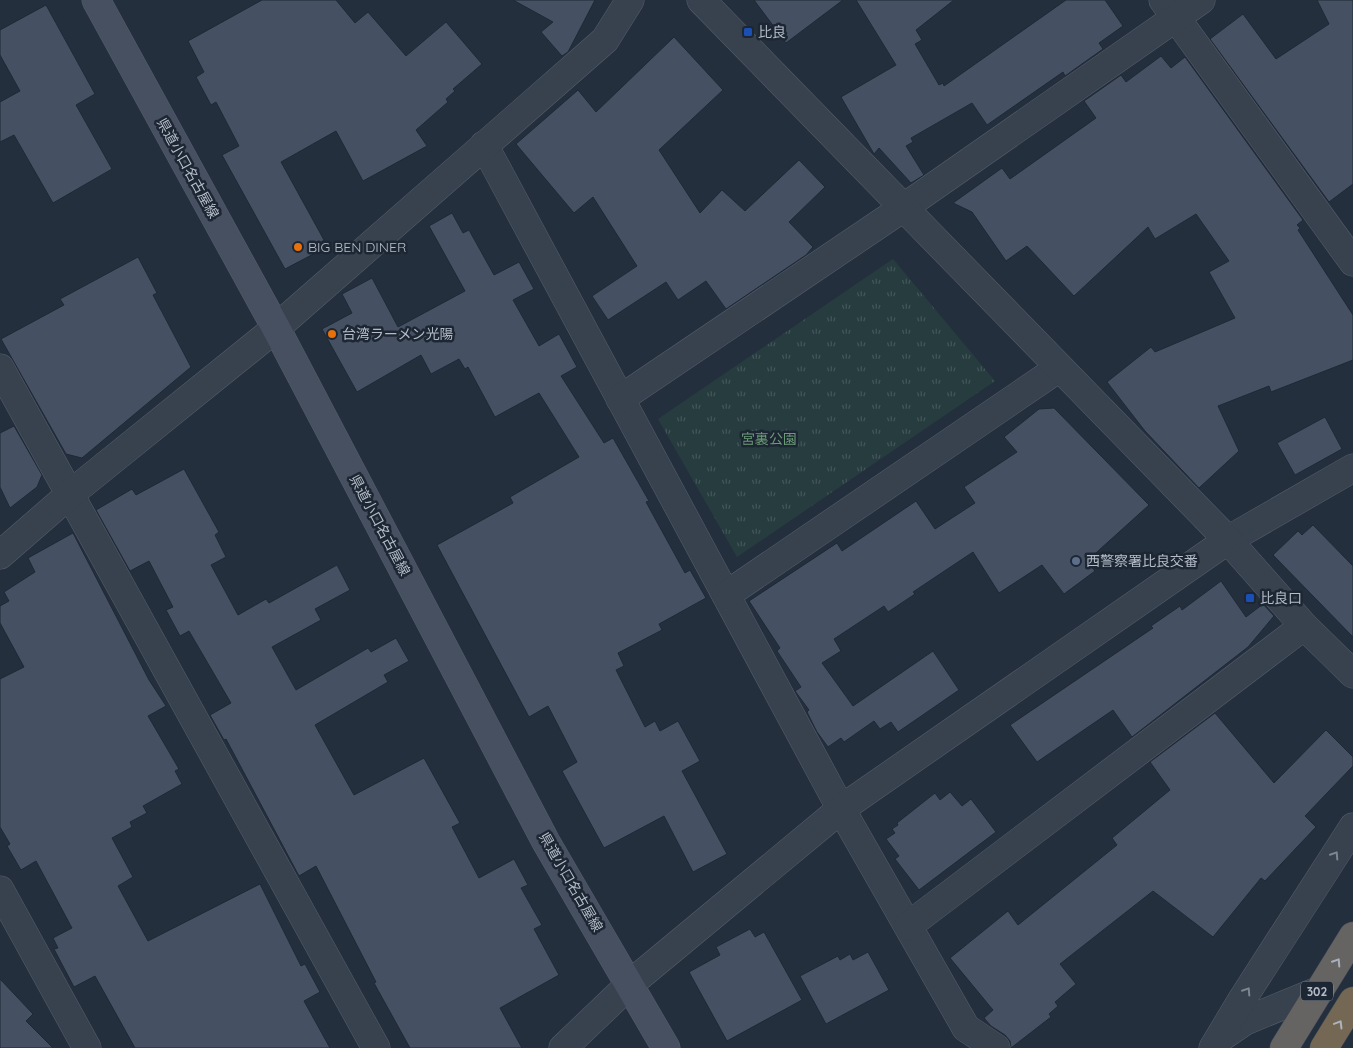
<svg xmlns="http://www.w3.org/2000/svg" width="1353" height="1048" font-family="Quicksand,'Noto Sans JP',sans-serif">
<style>
.park{fill:url(#park-tufts)}
.building{fill:#455162;stroke:#1f2835}
.lines{fill:none;stroke-linecap:round;stroke-linejoin:round}
.minor-casing{stroke:#565f6c;stroke-width:29}
.tertiary-casing{stroke:#565f6c;stroke-width:29}
.secondary-casing{stroke:#565f6c;stroke-width:29}
.trunk-casing{stroke:#434c59;stroke-width:29}
.motorway-casing{stroke:#434c59;stroke-width:29}
.minor{stroke:#38414e;stroke-width:28}
.tertiary{stroke:#38414e;stroke-width:28}
.secondary{stroke:#465061;stroke-width:28}
.trunk{stroke:#656462;stroke-width:28}
.motorway{stroke:#746855;stroke-width:28}
.oneway{stroke:#7c8592}
.oneway2{stroke:#a8afba}
.oneway3{stroke:#aeb4bd}
.transit-dot{fill:#1a4fb4;stroke:#1d2633;stroke-width:2}
.food-dot{fill:#e8710a;stroke:#1d2633;stroke-width:2}
.service-dot{fill:#5c6f8a;stroke:#1d2633;stroke-width:2}
.labels{text-anchor:middle;dominant-baseline:central;stroke-width:5;stroke-linejoin:round;paint-order:stroke}
.shield{fill:#1d2633;stroke:#878f9c;stroke-width:1}
.shield-label{font-size:12px;font-weight:bold;fill:#b4bcc9}
.poi-label{font-size:14px;fill:#b4bcc9;stroke:#1d2633;text-anchor:start}
.street-label{font-size:14px;fill:#b4bcc9;stroke:#1d2633}
.park-label{font-size:14px;fill:#6b9a76;stroke:#1d2633}
</style>
<defs>
<pattern id="park-tufts" width="24" height="20" patternUnits="userSpaceOnUse" patternTransform="scale(1.25)"><rect width="24" height="20" fill="#263c3f"/><path d="M3 7l-1-3M5 7V3M7 7l1-3M15 17l-1-3M17 17v-4M19 17l1-3" fill="none" stroke="#435659"/></pattern>
</defs>
<rect width="100%" height="100%" fill="#242f3e"/>
<polygon class="park" points="893,259 995,381 737,557 658,419"/>
<g class="building">
<polygon points="262,0 336,0 355,23 368,12 406,56 446,22 482,64 453,89 455,91 446,99 448,102 416,130 427,146 363,181 336,131 281,162 324,240 320,243 323,249 285,269 222,155 239,146 216,102 211,105 196,77 204,72 188,41"/>
<polygon points="513,0 595,0 568,52 562,56 541,32 553,22"/>
<polygon points="754,0 843,0 786,43"/>
<polygon points="856,0 954,0 916,30 922,40 915,44 939,85 943,83 944,86 1066,0 1105,0 1123,26 1099,43 1103,49 1065,76 1063,72 987,125 972,103 911,138 913,142 906,146 924,175 911,183 879,148 874,154 841,97 896,65"/>
<polygon points="1317,0 1353,0 1353,184 1329,202 1210,39 1243,14 1276,59 1329,24"/>
<polygon points="46,5 95,94 76,105 112,169 53,203 14,135 0,142 0,102 20,91 0,55 0,30"/>
<polygon points="674,37 723,90 659,150 700,213 722,190 745,211 799,160 825,187 789,222 813,247 806,255 726,309 706,281 678,300 666,282 608,320 592,296 637,266 593,197 574,213 516,144 578,90 596,112"/>
<polygon points="1161,56 1171,68 1185,57 1303,220 1297,225 1300,228 1298,230 1353,315 1353,360 1271,392 1269,386 1218,406 1239,451 1199,488 1145,431 1107,382 1151,347 1155,352 1235,318 1209,272 1229,261 1196,214 1155,239 1148,227 1074,296 1027,246 1006,261 972,212 953,203 1002,168 1010,179 1096,118 1084,101 1121,75 1126,82"/>
<polygon points="452,213 463,233 469,230 494,275 519,262 534,289 513,300 539,346 559,334 577,367 561,376 604,443 613,438 649,501 646,502 685,573 690,570 706,598 659,624 662,630 618,653 624,666 616,670 645,727 655,721 660,731 678,721 700,761 682,771 727,854 693,872 664,816 604,848 562,771 577,762 548,706 529,717 437,545 513,503 510,497 579,457 539,393 495,417 468,367 465,369 459,359 431,374 421,355 357,392 322,329 352,313 342,294 372,278 398,327 465,291 429,226"/>
<polygon points="138,257 157,293 153,295 191,367 82,458 66,454 1,339 64,305 60,299"/>
<polygon points="1054,408 1149,505 1087,561 1095,571 1064,594 1042,565 999,593 973,552 913,592 915,594 888,612 884,606 834,639 841,651 822,663 853,706 933,651 959,690 898,732 891,722 880,729 874,721 844,742 841,738 828,747 817,732 807,712 809,710 795,691 801,687 777,651 780,648 749,601 837,543 842,551 916,501 935,529 975,503 964,487 1017,452 1004,437 1039,409"/>
<polygon points="1325,417 1342,449 1295,475 1277,443"/>
<polygon points="14,426 42,475 37,487 10,508 0,487 0,433"/>
<polygon points="184,469 219,532 215,535 226,557 211,565 238,615 266,599 269,603 337,565 350,590 315,609 321,620 272,647 296,690 368,648 371,652 396,638 409,661 384,675 388,682 315,725 354,795 424,758 460,823 452,827 479,878 514,859 528,885 521,888 542,925 534,929 559,975 500,1008 522,1048 410,1048 374,983 376,982 316,866 299,876 226,739 224,740 210,715 231,703 189,631 180,636 166,610 173,607 149,561 130,571 96,510 132,489 136,495"/>
<polygon points="1313,525 1353,566 1353,637 1273,555 1298,531 1302,535"/>
<polygon points="73,533 149,680 166,706 148,716 179,769 175,771 182,784 143,806 147,813 130,822 132,827 112,838 133,877 118,886 148,941 260,884 301,966 305,964 320,992 304,1001 330,1048 135,1048 95,976 74,987 54,949 58,948 53,938 72,928 36,861 21,870 7,846 10,844 0,827 0,679 24,667 0,623 0,606 9,601 4,592 35,572 28,558"/>
<polygon points="1221,581 1246,617 1263,604 1274,616 1248,647 1132,737 1113,710 1037,762 1010,725 1153,628 1151,626 1180,606 1182,610"/>
<polygon points="1215,713 1274,783 1326,730 1353,757 1353,766 1305,816 1316,827 1265,881 1261,878 1213,937 1153,891 1060,964 1076,984 1055,1002 1058,1006 1049,1014 1051,1017 1011,1048 1010,1041 1005,1035 991,1026 984,1018 993,1010 950,958 1008,911 1018,925 1117,845 1112,838 1170,790 1150,762"/>
<polygon points="950,792 962,806 971,799 996,832 919,890 895,859 899,856 886,839 895,833 892,829 898,825 897,823 935,793 940,800"/>
<polygon points="750,929 755,937 764,932 802,1000 727,1041 689,972 720,955 716,947"/>
<polygon points="868,952 889,990 826,1024 800,976 838,956 840,960 850,954 853,960"/>
<polygon points="0,979 33,1014 26,1021 53,1048 0,1048"/>
</g>
<g class="lines">
<g class="minor-casing">
<g id="minor">
<polyline points="1163,0 1353,262"/>
<polyline points="484,145 841,809 966,1028 996,1048"/>
<polyline points="0,368 376,1048"/>
<polyline points="620,399 903,208 1201,0"/>
<polyline points="1228,540 1353,468"/>
<polyline points="0,555 69,495 276,328 605,40 630,0"/>
<polyline points="726,595 1059,368"/>
<polyline points="0,890 87,1048"/>
<polyline points="908,926 1304,626"/>
<polyline points="1223,1036 1245,1021 1318,991"/>
<polyline points="1213,1048 1243,998 1353,827"/>
</g>
</g>
<g class="tertiary-casing">
<g id="tertiary">
<polyline points="701,0 1228,540 1304,626 1353,674"/>
<polyline points="563,1048 630,984 841,809 1228,540"/>
</g>
</g>
<g class="secondary-casing">
<polyline id="secondary" points="96,0 276,328 546,842 666,1048"/>
</g>
<g class="trunk-casing">
<polyline id="trunk" points="1284,1048 1353,936"/>
</g>
<g class="motorway-casing">
<polyline id="motorway" points="1324,1048 1353,1001"/>
</g>
<use href="#minor" class="minor"/>
<use href="#tertiary" class="tertiary"/>
<use href="#secondary" class="secondary"/>
<use href="#trunk" class="trunk"/>
<use href="#motorway" class="motorway"/>
</g>
<defs><path id="oneway-chevron" d="M-2-3.5L2.5 0L-2 3.5" fill="none" stroke-width="1.6" stroke-linecap="round" stroke-linejoin="round" transform="scale(1.25)"/></defs>
<g class="oneway">
<use href="#oneway-chevron" transform="translate(1335 855) rotate(-57)"/>
<use href="#oneway-chevron" transform="translate(1247 991) rotate(-57)"/>
</g>
<use class="oneway2" href="#oneway-chevron" transform="translate(1337 962) rotate(-57)"/>
<use class="oneway3" href="#oneway-chevron" transform="translate(1339 1024) rotate(-59)"/>
<g class="transit-dot">
<rect x="743" y="27" width="10" height="10" rx="2.5"/>
<rect x="1245" y="593" width="10" height="10" rx="2.5"/>
</g>
<g class="food-dot">
<circle cx="298" cy="247" r="5"/>
<circle cx="332" cy="334" r="5"/>
</g>
<circle class="service-dot" cx="1076" cy="561" r="5"/>
<g class="labels">
<rect class="shield" x="1301" y="981.5" width="32" height="19" rx="4"/>
<g class="shield-label">
<text x="1317" y="991">302</text>
</g>
<g class="poi-label">
<text x="758" y="32">比良</text>
<text x="308" y="247">BIG BEN DINER</text>
<text x="342" y="334">台湾ラーメン光陽</text>
<text x="1086" y="561">西警察署比良交番</text>
<text x="1260" y="598">比良口</text>
</g>
<g class="street-label">
<text transform="translate(188 168) rotate(61)">県道小口名古屋線</text>
<text transform="translate(380 525) rotate(62)">県道小口名古屋線</text>
<text transform="translate(571 882) rotate(60)">県道小口名古屋線</text>
</g>
<g class="park-label">
<text x="769" y="439">宮裏公園</text>
</g>
</g>
</svg>
